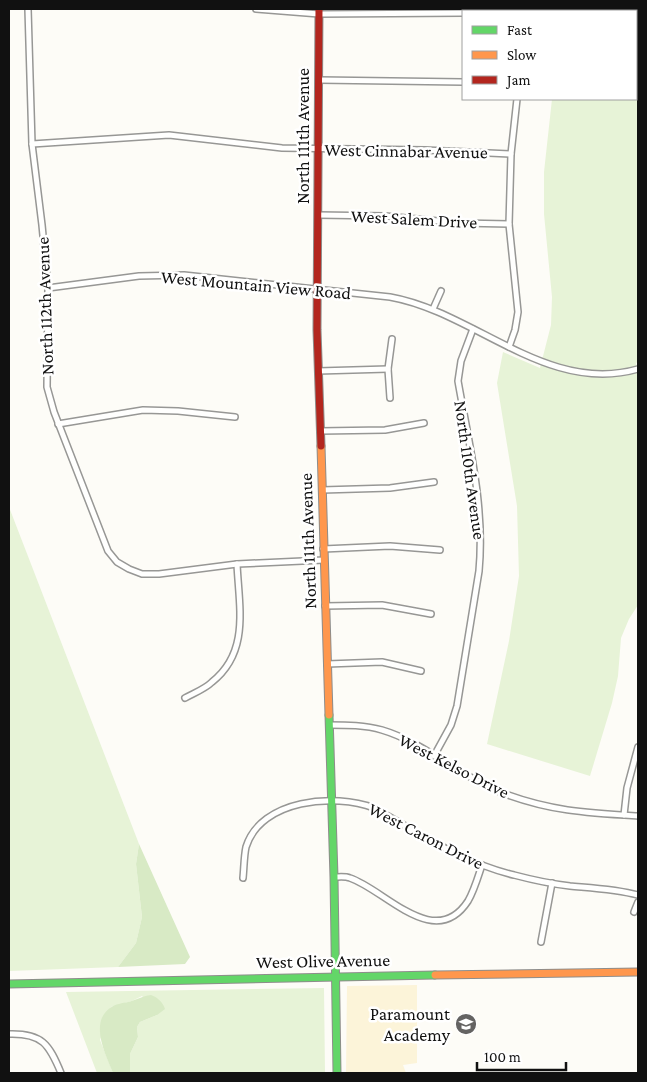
<svg xmlns="http://www.w3.org/2000/svg" width="647" height="1082" font-family="'Crimson Pro',serif">
<style>
.green{fill:#e7f3d7}
.forest{fill:#d8eac5}
.sand{fill:#fcf4d9}
.lines{fill:none;stroke-linecap:round;stroke-linejoin:round}
.street-casing{stroke:#979795;stroke-width:8}
.fast-casing{stroke:#8e8d8b;stroke-width:9}
.slow-casing{stroke:#8e8d8b;stroke-width:9}
.jam-casing{stroke:#8e8d8b;stroke-width:9}
.street{stroke:#fffffe;stroke-width:5}
.fast{stroke:#63d668;stroke-width:7}
.slow{stroke:#ff974d;stroke-width:7}
.jam{stroke:#b3261e;stroke-width:7}
.labels{text-anchor:middle;dominant-baseline:central;stroke-width:5;stroke-linejoin:round;paint-order:stroke}
.street-label{font-size:18px;fill:#111;stroke:#fff}
.poi-label{font-size:18px;fill:#111;stroke:#fff;text-anchor:end}
</style>
<rect width="100%" height="100%" fill="#fdfcf7"/>
<g class="green">
<polygon points="554,9 638,9 638,362 636,363 638,370 638,605 629,619 621,638 618,676 612,703 590,776 487,744 509,641 519,576 517,506 497,383 503,352 540,368 551,325 552,297 544,214 544,172 552,99 636,99 636,11 555,11"/>
<polygon points="9,507 139,844 136,864 142,917 136,943 118,967 9,971"/>
<polygon points="324,988 325,1073 130,1073 130,1054 138,1037 137,1027 140,1022 157,1015 142,996 132,1001 111,1007 100,1040 113,1073 97,1073 66,992"/>
</g>
<g class="forest">
<polygon points="139,844 190,957 185,964 118,967 136,943 142,917 136,864"/>
<path d="M151 995C157 997 163 1002 165 1009L157 1015 140 1022 137 1027 138 1037 130 1054V1073H113C106 1055 89 1023 110 1008 115 1004 123 1003 128 1002 136 1000 142 996 151 995Z"/>
</g>
<polygon class="sand" points="417,985 417,1063 403,1065 406,1073 346,1073 347,986"/>
<g class="lines">
<g class="street-casing">
<g id="street">
<polyline points="28,9 32,144 42,225 48,288 47,387 54,412 108,551 117,562 129,569 142,574 159,574 237,564 324,560"/>
<polyline points="256,9 319,14 463,13"/>
<polyline points="518,9 519,11"/>
<polyline points="471,11 483,9"/>
<polyline points="319,80 463,82"/>
<polyline points="32,144 169,135 282,148 425,150 511,154"/>
<polyline points="318,215 385,216 460,223 509,224"/>
<path d="M48 288 139 276 184 275 390 297C475 312 547 395 638 369"/>
<polyline points="433,309 441,291"/>
<polyline points="509,347 515,330 518,312 509,224 511,154 517,99"/>
<polyline points="318,371 388,369"/>
<polyline points="390,398 388,369 392,339"/>
<polyline points="58,424 143,410 178,411 235,417"/>
<polyline points="320,431 385,430 424,423"/>
<polyline points="322,490 390,488 434,482"/>
<polyline points="323,549 390,546 440,550"/>
<polyline points="325,606 382,605 431,614"/>
<polyline points="327,664 382,662 421,671"/>
<path d="M185 698C194 693 205 689 212 682 250 652 239 607 237 564"/>
<path d="M329 725C347 725 365 725 382 730 423 742 460 776 500 792 549 811 587 813 638 816"/>
<path d="M434 756 451 725 457 706 479 571C485 507 469 444 458 381L461 361 473 329"/>
<polyline points="624,815 627,788 638,747"/>
<path d="M334 877C339 877 345 876 350 878 384 889 435 952 468 901 474 891 478 877 482 865"/>
<path d="M243 878C244 868 244 856 246 847 261 799 335 793 374 808 419 833 463 863 514 875 533 880 552 884 570 886 593 888 616 889 638 895"/>
<polyline points="634,912 638,902"/>
<polyline points="541,942 552,883"/>
<path d="M9 1034C42 1033 49 1044 61 1073"/>
</g>
</g>
<g class="fast-casing">
<g id="fast">
<polyline points="329,715 334,877 337,1073"/>
<polyline points="9,984 435,975"/>
</g>
</g>
<g class="slow-casing">
<g id="slow">
<polyline points="321,446 329,715"/>
<polyline points="435,975 638,972"/>
</g>
</g>
<g class="jam-casing">
<polyline id="jam" points="319,9 317,330 321,446"/>
</g>
<use href="#street" class="street"/>
<use href="#fast" class="fast"/>
<use href="#slow" class="slow"/>
<use href="#jam" class="jam"/>
</g>
<defs>
<g id="school-disc" transform="scale(1.125)"><circle r="9.5" fill="#646362" stroke="#fff"/><path d="M0-5L7-2L0 1L-7-2ZM-4 1L0 2.5L4 1V4Q0 6-4 4Z" fill="#fff"/></g>
</defs>
<g fill-rule="evenodd">
<use href="#school-disc" x="466" y="1024"/>
</g>
<g class="labels">
<g class="street-label">
<text transform="translate(303 136) rotate(-90)">North 111th Avenue</text>
<text transform="translate(406 151) rotate(1)">West Cinnabar Avenue</text>
<text transform="translate(414 219) rotate(3)">West Salem Drive</text>
<text transform="translate(256 285) rotate(5)">West Mountain View Road</text>
<text transform="translate(45 306) rotate(-92)">North 112th Avenue</text>
<text transform="translate(470 470) rotate(82)">North 110th Avenue</text>
<text transform="translate(308 541) rotate(-92)">North 111th Avenue</text>
<text transform="translate(454 766) rotate(27)">West Kelso Drive</text>
<text transform="translate(426 836) rotate(27)">West Caron Drive</text>
<text transform="translate(323 961) rotate(-1)">West Olive Avenue</text>
</g>
<g class="poi-label">
<text x="450" y="1014">Paramount<tspan x="450" dy="21">Academy</tspan></text>
</g>
</g>
<rect width="647" height="1082" fill="none" stroke="#111111" stroke-width="20"/>
<rect x="462" y="10" width="175" height="90" fill="#ffffff" stroke="#a0a0a0"/>
<rect x="472" y="26" width="25" height="8" fill="#63d668" stroke="#a0a0a0"/>
<text x="507" y="35" font-size="15" fill="#111111">Fast</text>
<rect x="472" y="51" width="25" height="8" fill="#ff974d" stroke="#a0a0a0"/>
<text x="507" y="60" font-size="15" fill="#111111">Slow</text>
<rect x="472" y="76" width="25" height="8" fill="#b3261e" stroke="#a0a0a0"/>
<text x="507" y="85" font-size="15" fill="#111111">Jam</text>
<path d="M477 1062v8h89v-8" fill="none" stroke="#111111" stroke-width="2.5"/>
<text x="484" y="1062" font-size="15" fill="#111111" stroke="#ffffff" stroke-width="4" paint-order="stroke">100 m</text>
</svg>
